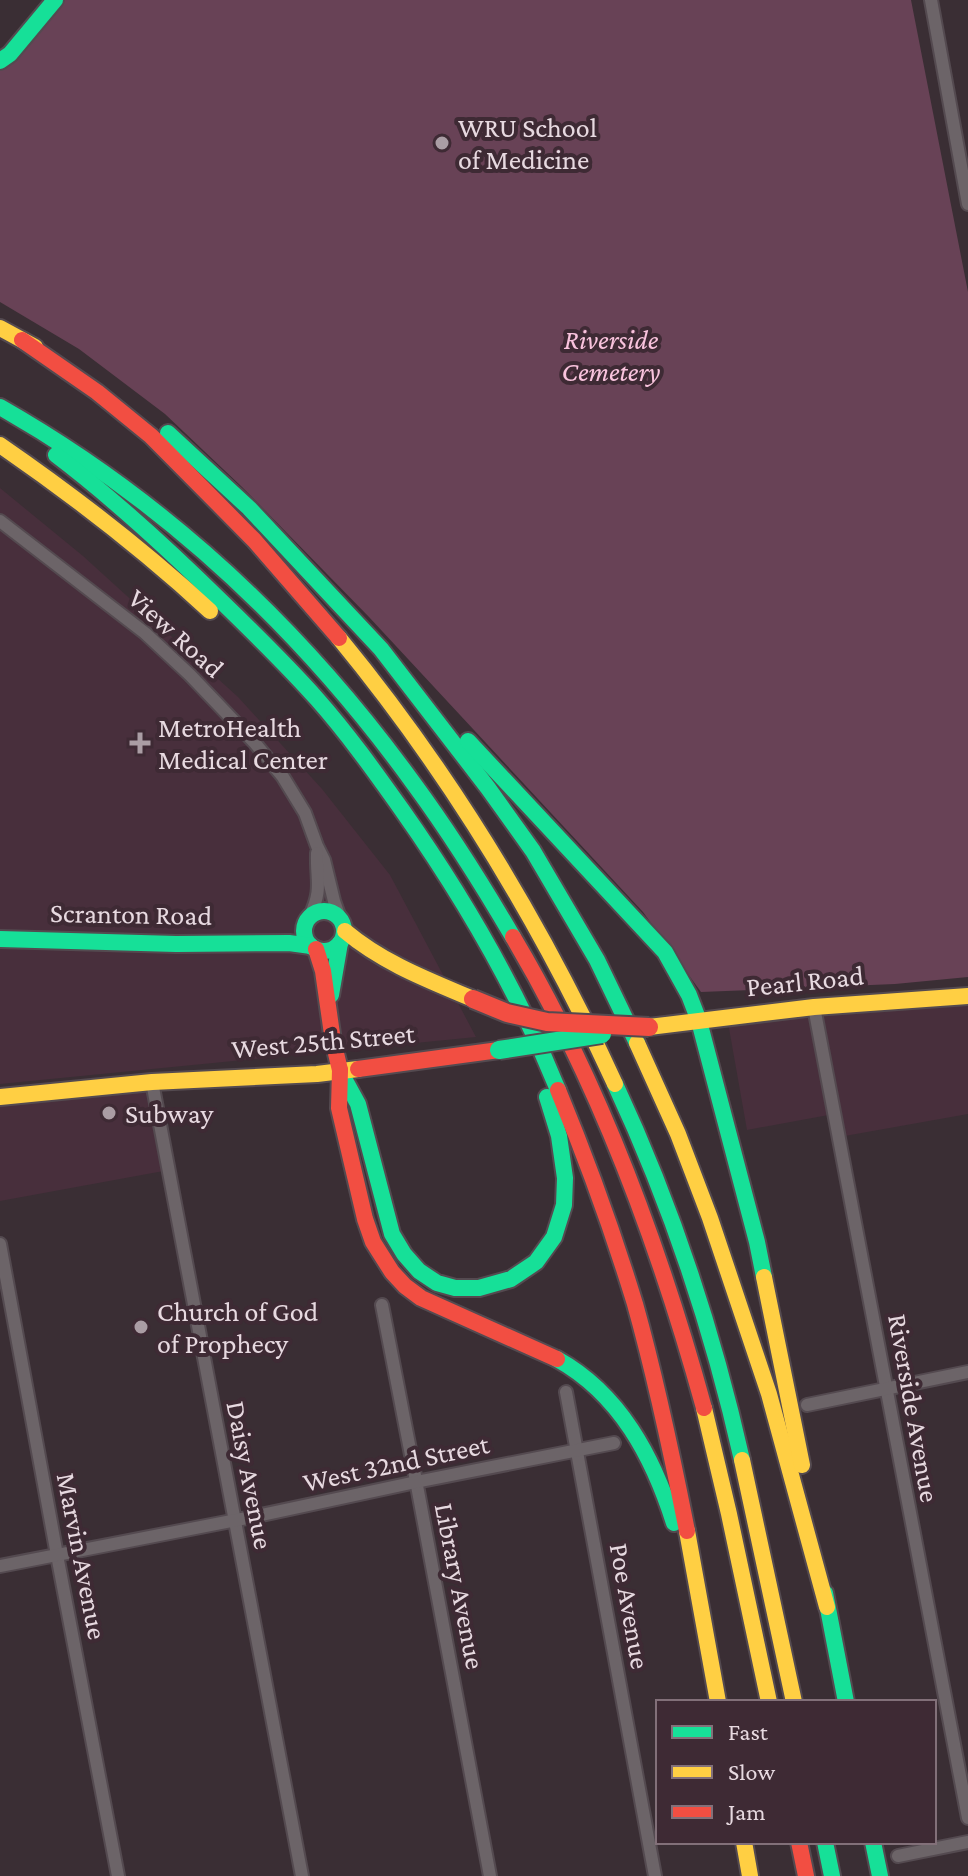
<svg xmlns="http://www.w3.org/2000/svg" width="968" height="1876" font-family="'Crimson Pro',serif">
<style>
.built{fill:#482f3c}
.green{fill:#684256}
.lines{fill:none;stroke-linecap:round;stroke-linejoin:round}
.street-casing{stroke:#544a50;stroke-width:16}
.fast-casing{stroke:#544a50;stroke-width:20}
.slow-casing{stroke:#544a50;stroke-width:20}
.jam-casing{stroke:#544a50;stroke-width:20}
.street{stroke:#6c6468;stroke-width:12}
.fast{stroke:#16e098;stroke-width:16}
.slow{stroke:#ffcf43;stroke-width:16}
.jam{stroke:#f24e42;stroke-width:16}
.fast-bridge-casing{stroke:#544a50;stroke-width:22;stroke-linecap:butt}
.jam-bridge-casing{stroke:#544a50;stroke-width:22;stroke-linecap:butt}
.fast-bridge{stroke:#16e098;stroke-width:18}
.jam-bridge{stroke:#f24e42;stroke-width:18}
.poi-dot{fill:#aa9da4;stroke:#3e2a34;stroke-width:3}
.labels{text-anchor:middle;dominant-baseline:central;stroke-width:8;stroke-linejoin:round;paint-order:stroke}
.poi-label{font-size:28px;fill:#e7d9e0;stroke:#3e2a34;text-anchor:start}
.park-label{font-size:28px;font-style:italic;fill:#f9c3dd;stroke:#3e2a34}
.street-label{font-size:28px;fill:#e7d9e0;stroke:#3e2a34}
</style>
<rect width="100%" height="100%" fill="#3a2e34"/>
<g class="built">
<polygon points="0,488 83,556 238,697 322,789 390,875 476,1037 0,1084"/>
<polygon points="968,996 968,1114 839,1137 834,1114 747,1130 727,1017"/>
<polygon points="152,1082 169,1170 0,1201 0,1097"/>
</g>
<polygon class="green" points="55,0 911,0 968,292 968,977 895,984 701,992 643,912 369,617 242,487 165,414 79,349 0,302 0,67"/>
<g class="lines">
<g class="street-casing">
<g id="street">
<polyline points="931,0 968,204"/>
<polyline points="0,521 145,633 190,675 254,742 283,777 305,813 317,846 324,860 334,901 340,918"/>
<path d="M310 916C323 888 316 881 317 853"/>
<polyline points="814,1007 968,1818"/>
<polyline points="152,1082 302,1876"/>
<polyline points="0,1244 57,1555 118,1876"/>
<polyline points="382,1305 418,1491 490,1876"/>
<polyline points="566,1392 655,1876"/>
<polyline points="807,1405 968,1372"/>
<polyline points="0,1566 247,1518 416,1482 614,1443"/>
<polyline points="898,1856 968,1842"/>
</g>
</g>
<g class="fast-casing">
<g id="fast">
<polyline points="0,61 10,54 55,0"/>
<path d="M0 407C167 502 302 629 414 784 450 833 482 884 513 937"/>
<polyline points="168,433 249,508 381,649 488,788 533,851 597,960 637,1043"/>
<path d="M56 455C114 499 167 548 220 600 253 632 286 664 317 699 348 734 375 772 402 810 464 898 518 991 558 1090"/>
<polyline points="468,741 665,952 689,995 699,1021 757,1242 764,1277"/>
<circle cx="324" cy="931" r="20"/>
<polyline points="0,939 176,944 289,943 311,946"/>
<polyline points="331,995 340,943"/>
<polyline points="340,1071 358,1104 392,1234 404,1254 419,1271 437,1283 455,1288 479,1288 511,1279 536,1262 554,1237 564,1205 565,1178 559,1136 547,1097"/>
<path d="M615 1084C671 1204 713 1331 742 1460"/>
<path d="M557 1359C620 1394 653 1457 674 1523"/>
<polyline points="825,1593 846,1702"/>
<polyline points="825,1842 832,1876"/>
<polyline points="873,1842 880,1876"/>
</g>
</g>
<g class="slow-casing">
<g id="slow">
<polyline points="0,328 35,347"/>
<path d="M0 445C74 496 144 550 210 611"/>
<path d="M339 638C451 774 541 923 615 1084"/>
<path d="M345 931C383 963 428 980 473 999"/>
<polyline points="649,1027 814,1007 968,996"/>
<polyline points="637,1043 678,1134 710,1218 769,1394 827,1607"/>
<polyline points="0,1097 152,1082 317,1074 358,1069"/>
<polyline points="764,1277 802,1465"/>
<polyline points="704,1408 729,1514 769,1702"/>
<polyline points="742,1460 794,1702"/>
<polyline points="687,1531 718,1702"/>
<polyline points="744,1842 750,1876"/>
</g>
</g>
<g class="jam-casing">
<g id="jam">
<polyline points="22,340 97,392 151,436 254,540 339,638"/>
<path d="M513 937C598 1080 660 1248 704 1408"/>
<polyline points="316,949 323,971 333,1041 340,1070"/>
<polyline points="358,1069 499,1050"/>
<polyline points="340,1070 339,1108 365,1219 373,1242 392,1272 405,1286 421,1298 557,1359"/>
<path d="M558 1090C587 1160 613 1232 635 1304 656 1379 672 1455 687 1531"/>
<polyline points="799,1842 806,1876"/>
</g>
</g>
<use href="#street" class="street"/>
<use href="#fast" class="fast"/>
<use href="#slow" class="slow"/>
<use href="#jam" class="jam"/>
<g class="fast-bridge-casing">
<polyline id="fast-bridge" points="499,1050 602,1034"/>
</g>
<g class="jam-bridge-casing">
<polyline id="jam-bridge" points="473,999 507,1013 547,1022 649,1027"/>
</g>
<use href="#fast-bridge" class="fast-bridge"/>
<use href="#jam-bridge" class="jam-bridge"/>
</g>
<g class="poi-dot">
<circle cx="442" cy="143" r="8"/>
<path d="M136 731h8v8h8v8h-8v8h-8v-8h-8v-8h8z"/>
<circle cx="109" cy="1113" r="8"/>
<circle cx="141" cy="1327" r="8"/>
</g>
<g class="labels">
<g class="poi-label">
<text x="458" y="127">WRU School<tspan x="458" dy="32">of Medicine</tspan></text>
<text x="158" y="727">MetroHealth<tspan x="158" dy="32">Medical Center</tspan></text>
<text x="125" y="1113">Subway</text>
<text x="157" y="1311">Church of God<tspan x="157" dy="32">of Prophecy</tspan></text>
</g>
<g class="park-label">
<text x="611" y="339">Riverside<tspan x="611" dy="32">Cemetery</tspan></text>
</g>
<g class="street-label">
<text transform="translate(176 633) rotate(42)">View Road</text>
<text transform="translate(131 914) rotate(1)">Scranton Road</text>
<text transform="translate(805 981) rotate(-6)">Pearl Road</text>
<text transform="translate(323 1041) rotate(-5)">West 25th Street</text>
<text transform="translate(914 1408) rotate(80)">Riverside Avenue</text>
<text transform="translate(396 1463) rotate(-12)">West 32nd Street</text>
<text transform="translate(250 1475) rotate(79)">Daisy Avenue</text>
<text transform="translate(82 1556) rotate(79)">Marvin Avenue</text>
<text transform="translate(460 1586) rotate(79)">Library Avenue</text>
<text transform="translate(630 1606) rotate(80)">Poe Avenue</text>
</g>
</g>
<rect x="656" y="1700" width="280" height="144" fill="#3e2a34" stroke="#827079" stroke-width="2"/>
<rect x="672" y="1726" width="40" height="12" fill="#16e098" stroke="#827079" stroke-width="2"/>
<text x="728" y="1740" font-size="24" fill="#e7d9e0">Fast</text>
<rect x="672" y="1766" width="40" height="12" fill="#ffcf43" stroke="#827079" stroke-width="2"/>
<text x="728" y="1780" font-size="24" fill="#e7d9e0">Slow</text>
<rect x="672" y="1806" width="40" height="12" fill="#f24e42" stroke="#827079" stroke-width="2"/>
<text x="728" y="1820" font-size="24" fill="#e7d9e0">Jam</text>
</svg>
